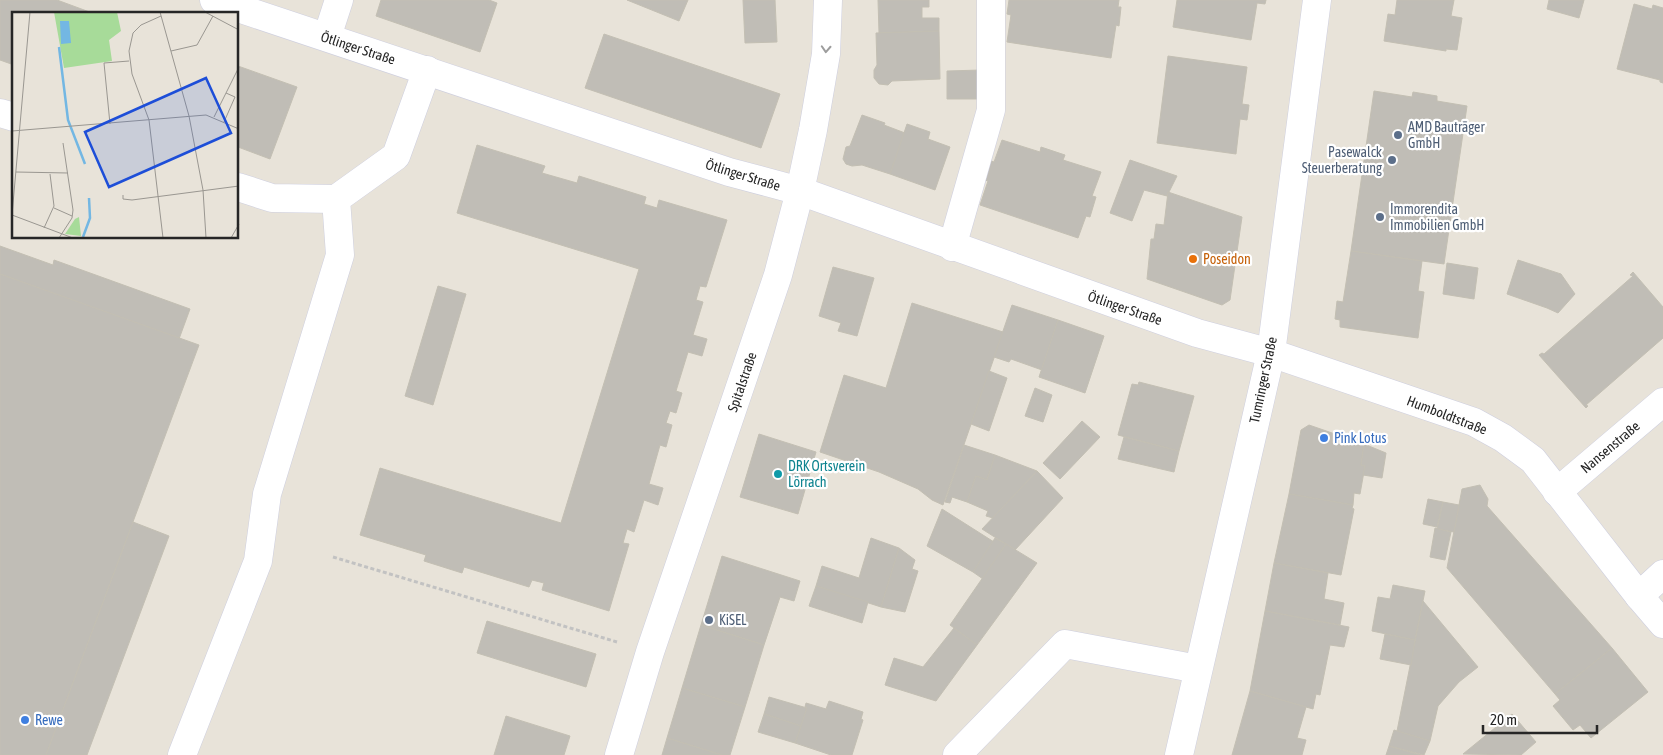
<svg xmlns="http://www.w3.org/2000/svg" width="1663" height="755" font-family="'Asap Condensed',sans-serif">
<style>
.building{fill:#c0bdb6;stroke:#c3bfb3}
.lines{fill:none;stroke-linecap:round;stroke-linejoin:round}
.minor-casing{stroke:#cecfdf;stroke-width:29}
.path{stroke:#c2c2c2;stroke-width:3;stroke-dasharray:4 2.5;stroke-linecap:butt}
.minor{stroke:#fff;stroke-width:28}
.oneway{stroke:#9d9d9d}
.service-dot{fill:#5c6f8a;stroke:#fff;stroke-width:2}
.food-dot{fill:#e8710a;stroke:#fff;stroke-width:2}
.shop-dot{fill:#3f7fe0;stroke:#fff;stroke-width:2}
.culture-dot{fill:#0f9aa8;stroke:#fff;stroke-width:2}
.labels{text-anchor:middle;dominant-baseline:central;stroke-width:4.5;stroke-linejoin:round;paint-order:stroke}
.street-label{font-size:14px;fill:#262626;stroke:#fff}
.service-label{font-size:14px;fill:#4e5e75;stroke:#fff;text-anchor:start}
.food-label{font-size:14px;fill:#c56008;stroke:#fff;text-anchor:start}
.shop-label{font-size:14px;fill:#366cbe;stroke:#fff;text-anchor:start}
.culture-label{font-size:14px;fill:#0d838f;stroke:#fff;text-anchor:start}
.inset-river{fill:none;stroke:#73b7e3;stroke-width:2.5}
.inset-road{fill:none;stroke:#9a9791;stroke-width:1}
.view{fill:#1d4ed8;fill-opacity:0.15;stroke:#1d4ed8;stroke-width:2.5}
.inset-edge{fill:none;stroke:#262626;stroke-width:2.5}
</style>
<rect width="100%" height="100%" fill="#e8e3d9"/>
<g class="building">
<polygon points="0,0 57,0 95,14 14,14 14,65 0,60"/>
<polygon points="381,0 489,0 497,3 480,52 376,16"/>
<polygon points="627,0 688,0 679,21"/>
<polygon points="743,0 775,0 777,42 745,43"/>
<polygon points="878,0 929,0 929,7 922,7 922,18 939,18 939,31 879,33"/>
<polygon points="1009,0 1119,0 1118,7 1121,7 1119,26 1116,25 1111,58 1007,42 1011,15 1007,14"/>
<polygon points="1177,0 1266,0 1265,4 1257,3 1251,40 1173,27"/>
<polygon points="1397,0 1454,0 1451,16 1462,18 1457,50 1446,49 1446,51 1384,41 1388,14 1395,15"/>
<polygon points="1549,0 1584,0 1579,18 1547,9"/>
<polygon points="1634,4 1652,9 1653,5 1663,8 1663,83 1660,82 1660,80 1617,69"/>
<polygon points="939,31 940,79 892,81 888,85 879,84 874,78 874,70 877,65 876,33"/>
<polygon points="604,34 780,94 761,148 585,88"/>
<polygon points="1168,56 1247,67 1242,104 1249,105 1247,120 1240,119 1236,154 1157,143"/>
<polygon points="238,66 297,87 270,159 238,147"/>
<polygon points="981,70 981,99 947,99 947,71"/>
<polygon points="1374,91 1412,97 1413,92 1437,96 1437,101 1467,106 1444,264 1351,251"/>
<polygon points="862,115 885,123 884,125 905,133 890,174 862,165 852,166 846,164 843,159 846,147 850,146"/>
<polygon points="907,124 930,132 928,139 950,147 935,190 890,174"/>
<polygon points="1002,140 1040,152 1041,147 1065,155 1063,160 1101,172 1092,196 1096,197 1090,217 1086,216 1078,238 980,205 988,181 985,180 991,161 994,162"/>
<polygon points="477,145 545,166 542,173 577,183 579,176 646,197 644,204 657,208 659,200 727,220 706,287 700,286 696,300 703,302 693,335 707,339 702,356 688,352 676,391 682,393 676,413 670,411 666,423 672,425 666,447 660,445 649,484 663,488 658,505 644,500 634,532 627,529 623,543 629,544 609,611 542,590 544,583 532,580 529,587 464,567 462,573 424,561 426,555 360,535 380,468 561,523 639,269 457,213"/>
<polygon points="1130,160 1177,176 1167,196 1144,190 1132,221 1110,213"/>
<polygon points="1168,192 1242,217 1230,300 1222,305 1147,279 1151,239 1154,239 1156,224 1164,225"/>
<polygon points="0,246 53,265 54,260 190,309 179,339 0,274"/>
<polygon points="1351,251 1422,261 1418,291 1424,292 1418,338 1340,327 1340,320 1335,319 1337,301 1343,302"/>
<polygon points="1518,260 1561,274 1575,294 1558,313 1547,308 1507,294"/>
<polygon points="1447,263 1478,268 1474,299 1443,294"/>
<polygon points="833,267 874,278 857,336 838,331 841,323 819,316"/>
<polygon points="1633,272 1663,307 1663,338 1586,405 1588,406 1586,408 1539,355 1542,353 1544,354 1633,276 1630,275"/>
<polygon points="0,274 199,345 46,755 0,755"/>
<polygon points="438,286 466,294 433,405 405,396"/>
<polygon points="912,303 1003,332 943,505 932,500 918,489 879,472 820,452 844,375 886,388"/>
<polygon points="1012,305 1058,320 1042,370 1011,359 1009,362 994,357"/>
<polygon points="1058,320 1104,336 1085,393 1039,377"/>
<polygon points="989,371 1007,378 989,431 971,424"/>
<polygon points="1139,382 1194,396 1179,451 1118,435 1132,384 1138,385"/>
<polygon points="1035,388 1052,395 1043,422 1025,416"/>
<polygon points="1082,421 1100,437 1060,479 1043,463"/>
<polygon points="1309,425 1364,444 1361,465 1365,466 1360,494 1354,493 1353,505 1289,494 1301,430"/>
<polygon points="759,434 816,452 798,514 740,497"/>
<polygon points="1124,437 1179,451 1174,472 1118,459"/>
<polygon points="1364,444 1386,453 1382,478 1363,475 1365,466 1361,465"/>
<polygon points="964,445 995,455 987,480 976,476 967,502 952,497 950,503 945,502"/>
<polygon points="995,455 1037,471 993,518 986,516 988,511 967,502 976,476 987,480"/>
<polygon points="1037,471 1063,498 1015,550 982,529"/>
<polygon points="1480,485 1488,499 1487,506 1612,648 1555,694 1447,568 1462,489"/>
<polygon points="1289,494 1353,505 1352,508 1354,509 1341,575 1274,563"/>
<polygon points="1428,499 1443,502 1437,527 1423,524"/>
<polygon points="1443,502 1459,505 1454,532 1437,529"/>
<polygon points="942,509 994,542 973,572 927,546"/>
<polygon points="133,522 169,536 87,755 46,755"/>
<polygon points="1435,528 1451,532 1445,560 1430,557"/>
<polygon points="871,538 899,548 881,607 816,586 822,566 859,578"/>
<polygon points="995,538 1006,544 983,579 973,572"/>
<polygon points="1006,544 1037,563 977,645 950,625"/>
<polygon points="899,548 915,560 912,569 918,571 905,612 881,607"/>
<polygon points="722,556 800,581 794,601 780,597 764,645 701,625"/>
<polygon points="1274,563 1328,573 1324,599 1344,603 1340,625 1265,611"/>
<polygon points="1393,585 1425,591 1415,640 1372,631 1378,597 1390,599"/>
<polygon points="816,586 868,602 862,623 809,606"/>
<polygon points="1423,601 1478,667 1459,682 1438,706 1430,741 1397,731"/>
<polygon points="1265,611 1349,627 1344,647 1330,645 1320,695 1316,694 1313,709 1250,691"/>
<polygon points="487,621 596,654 586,687 477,653"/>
<polygon points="701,625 764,645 745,707 682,688"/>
<polygon points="954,628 977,645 936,701 885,685 894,658 923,667"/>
<polygon points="1385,634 1415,640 1411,665 1380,659"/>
<polygon points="1612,648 1648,692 1591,738 1580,725 1573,730 1553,706 1560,700 1555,694"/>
<polygon points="682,688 745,707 730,755 722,755 667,738"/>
<polygon points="1250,691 1306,707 1297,738 1306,740 1302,755 1232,755"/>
<polygon points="769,697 807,708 801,726 764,714"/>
<polygon points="829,701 863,712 861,719 863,720 852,755 831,755 795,743 807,708 805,707 806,703 826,709"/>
<polygon points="764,714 801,726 795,743 758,732"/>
<polygon points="1512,714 1536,742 1521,755 1463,754"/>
<polygon points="506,716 570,736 564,755 494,755"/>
<polygon points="1394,730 1430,741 1424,755 1389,746"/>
<polygon points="667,738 722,755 662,755"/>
<polygon points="1389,746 1421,755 1386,755"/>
</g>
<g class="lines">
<g class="minor-casing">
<g id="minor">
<polyline points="214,0 729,172 800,191 1197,333 1271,353 1474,422 1503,438 1533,460 1639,596 1663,624"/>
<polyline points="327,37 339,0"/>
<polyline points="0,113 14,117"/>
<polyline points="238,187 272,198 336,199"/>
<polyline points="952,247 991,110 991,0"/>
<polyline points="1557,492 1663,402"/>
<polyline points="1639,596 1663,574"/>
<polyline points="182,755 258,561 267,494 340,255 336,199 396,156 427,70"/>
<polyline points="619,755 650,652 778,275 800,191 813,130 826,54 828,0"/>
<polyline points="957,755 1065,644 1198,669"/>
<polyline points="1179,755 1271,353 1317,0"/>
</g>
</g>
<polyline class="path" points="333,557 617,642"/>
<use href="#minor" class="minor"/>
</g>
<defs><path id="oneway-chevron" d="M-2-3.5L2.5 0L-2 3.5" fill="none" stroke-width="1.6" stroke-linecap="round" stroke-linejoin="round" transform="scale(1.25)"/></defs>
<use class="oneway" href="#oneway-chevron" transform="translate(826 49) rotate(93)"/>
<g class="service-dot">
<circle cx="1398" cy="135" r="5"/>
<circle cx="1392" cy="160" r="5"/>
<circle cx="1380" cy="217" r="5"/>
<circle cx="709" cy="620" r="5"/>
</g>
<circle class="food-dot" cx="1193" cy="259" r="5"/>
<g class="shop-dot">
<circle cx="1324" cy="438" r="5"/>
<circle cx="25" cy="720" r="5"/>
</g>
<circle class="culture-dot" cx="778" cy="474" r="5"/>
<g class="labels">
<g class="street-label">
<text transform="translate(358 48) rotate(18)">Ötlinger Straße</text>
<text transform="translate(743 175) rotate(17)">Ötlinger Straße</text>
<text transform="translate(1125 308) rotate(19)">Ötlinger Straße</text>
<text transform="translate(1263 380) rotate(-78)">Tumringer Straße</text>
<text transform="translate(742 382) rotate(-71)">Spitalstraße</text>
<text transform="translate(1447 415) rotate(21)">Humboldtstraße</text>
<text transform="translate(1610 447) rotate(-40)">Nansenstraße</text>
</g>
<g class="service-label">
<text x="1408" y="127">AMD Bauträger<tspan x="1408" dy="16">GmbH</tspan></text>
<text x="1382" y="152" text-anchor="end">Pasewalck<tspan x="1382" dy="16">Steuerberatung</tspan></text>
<text x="1390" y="209">Immorendita<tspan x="1390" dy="16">Immobilien GmbH</tspan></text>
<text x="719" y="620">KiSEL</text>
</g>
<g class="food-label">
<text x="1203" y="259">Poseidon</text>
</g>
<g class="shop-label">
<text x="1334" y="438">Pink Lotus</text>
<text x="35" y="720">Rewe</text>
</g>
<g class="culture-label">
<text x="788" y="466">DRK Ortsverein<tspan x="788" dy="16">Lörrach</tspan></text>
</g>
</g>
<g transform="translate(12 12)">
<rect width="226" height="226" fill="#e8e3d9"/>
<path d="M42 0H105L109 19 97 28 100 49 52 56ZM67 205 69 224 53 222 63 207Z" fill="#a7db99"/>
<path d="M48 9H57L59 31 49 32Z" fill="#73b7e3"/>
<path class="inset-river" d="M47 35 56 108 73 152M71 225 78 206 77 186"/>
<path class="inset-road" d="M148 0 177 104 191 178 194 226M193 0 227 18M149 4 129 13 121 21 117 39 120 62 137 108 151 226M159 39 185 33 201 4M202 105 227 55M212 110 223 85 214 81M98 112 92 51 117 49M0 119 194 103 227 117M4 160 56 161M111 183V187L120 188 227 174M42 196 60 204M0 203 18 0M0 203 61 226M32 216 42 194 38 162M47 226 60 206 61 198 51 131M219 226 227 212"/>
<path class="view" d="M194 66 219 121 97 175 73 120Z"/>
<rect width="226" height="226" class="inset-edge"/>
</g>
<path d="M1483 725v8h114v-8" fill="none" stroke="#262626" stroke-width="2.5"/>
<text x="1490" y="725" font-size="15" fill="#262626" stroke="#ffffff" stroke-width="4" paint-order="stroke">20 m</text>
</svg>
